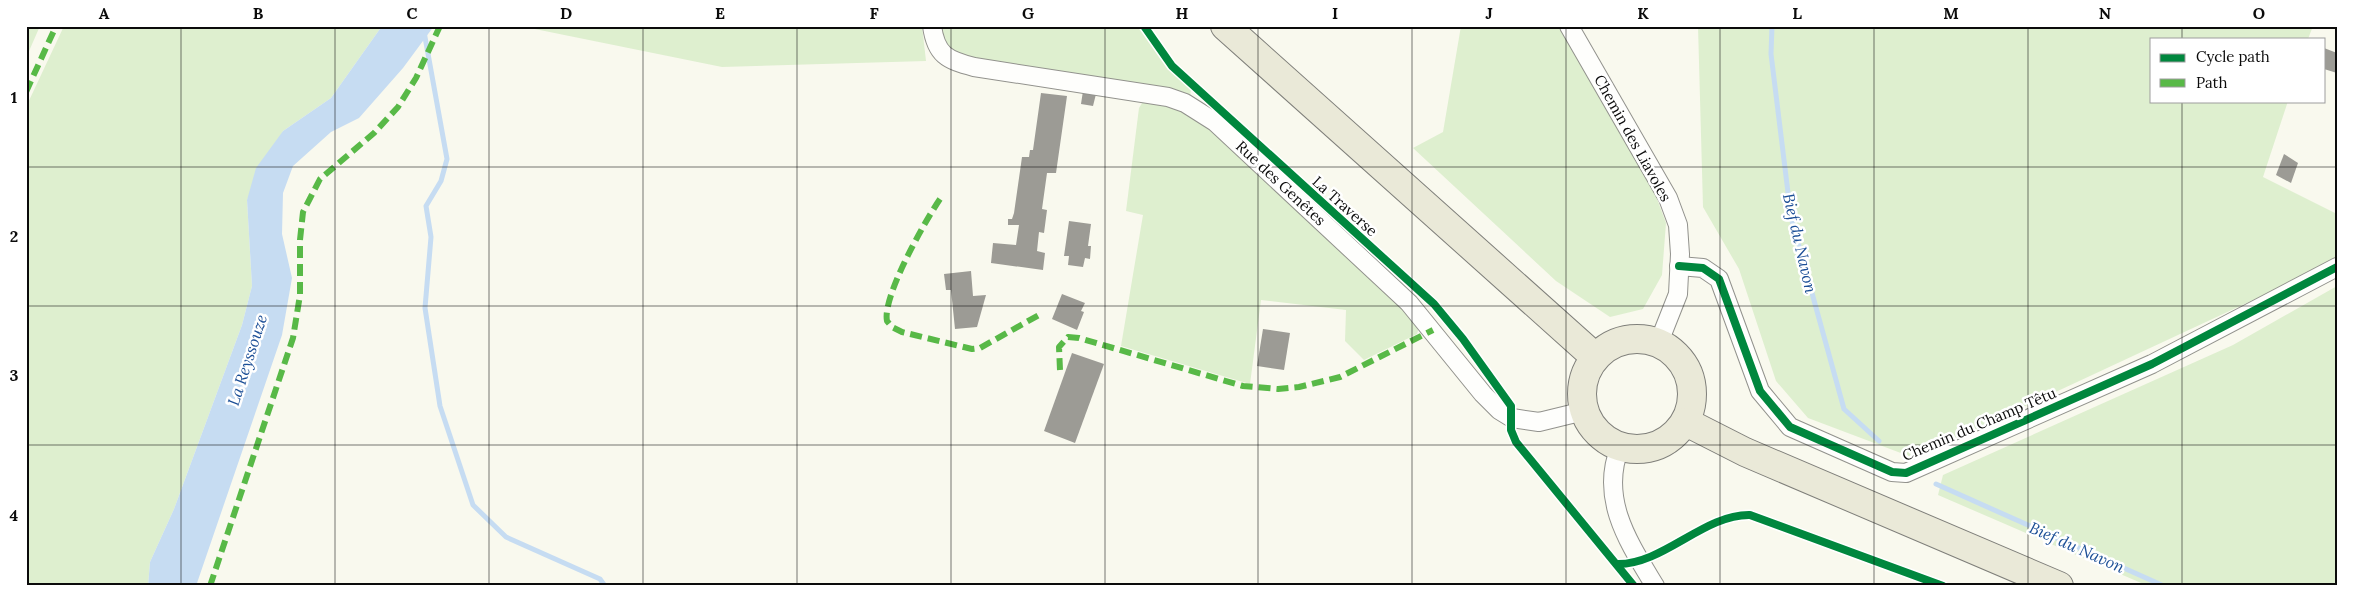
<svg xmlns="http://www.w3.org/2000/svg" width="2363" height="612" font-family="Lora,serif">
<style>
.green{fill:#deefcf}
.water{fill:#c6dcf2}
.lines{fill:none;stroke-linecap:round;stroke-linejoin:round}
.stream{stroke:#c6dcf2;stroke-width:5}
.building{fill:#9c9b95}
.minor-casing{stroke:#92928d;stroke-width:20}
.primary-casing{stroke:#7f7f7a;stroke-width:30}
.minor{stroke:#fefefc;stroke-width:18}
.primary{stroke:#eae9d8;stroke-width:28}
.quiet{stroke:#58b947;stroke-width:6;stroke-dasharray:12 6;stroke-linecap:butt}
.cycleway-casing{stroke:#fff;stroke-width:11}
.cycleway{stroke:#00873e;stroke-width:8}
.grid{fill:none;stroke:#0b0b0b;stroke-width:1;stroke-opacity:0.55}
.labels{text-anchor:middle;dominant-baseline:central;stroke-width:5;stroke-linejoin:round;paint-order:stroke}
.street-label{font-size:15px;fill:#0b0b0b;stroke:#fff}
.water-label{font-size:16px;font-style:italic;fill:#1b4e96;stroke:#fff}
.neatline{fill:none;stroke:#0b0b0b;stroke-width:2}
.grid-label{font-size:16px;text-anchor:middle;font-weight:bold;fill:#0b0b0b}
</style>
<rect width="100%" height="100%" fill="#f9f9ee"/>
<g class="green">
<polygon points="26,26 40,26 26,58"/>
<polygon points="64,26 382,26 331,98 283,131 247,200 252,286 242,325 174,509 150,562 148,586 26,586 26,107"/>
<polygon points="520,26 922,26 926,61 722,67"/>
<path d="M936 26H1138L1170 68 1191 88 1190 96 964 58C950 49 941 43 936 26Z"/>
<polygon points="1461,26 1560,26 1650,180 1666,223 1662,275 1643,309 1610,317 1556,281 1413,148 1443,132"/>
<polygon points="1698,26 2313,26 2308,39 2152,39 2152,101 2288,101 2263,177 2337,214 2337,256 2313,272 1914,458 1808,418 1776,381 1739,269 1703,207"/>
<polygon points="1144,100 1173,105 1208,126 1401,305 1419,327 1417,334 1364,360 1345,341 1346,310 1261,300 1250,384 1121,346 1143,215 1126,211 1139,108"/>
<polygon points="2337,286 2337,586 2148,586 1938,495 1943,475 2233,345"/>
</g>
<polygon class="water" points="382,26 434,26 403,68 359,118 331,132 293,166 283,193 282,234 292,278 282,335 196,586 148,586 150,562 174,509 242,325 252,286 247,200 256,168 283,131 331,98"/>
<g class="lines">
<g class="stream">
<polyline points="423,26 447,159 441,181 426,206 431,237 425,308 440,406 473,505 506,537 600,579 605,586"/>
<polyline points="1772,26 1771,54 1791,217 1844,409 1879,441"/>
<polyline points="1936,484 2164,586"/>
</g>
</g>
<g class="building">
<polygon points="2324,48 2337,53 2337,73 2324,69"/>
<polygon points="1083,91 1096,94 1093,106 1081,104"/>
<polygon points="1041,93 1067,96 1056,173 1047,173 1042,209 1047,210 1044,233 1039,232 1037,251 1045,253 1043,270 991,263 993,243 1016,245 1019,225 1008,225 1008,219 1012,219 1014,213 1022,157 1029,157 1030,150 1033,150"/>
<polygon points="2284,154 2298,163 2291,183 2276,175"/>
<polygon points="1069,221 1091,224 1088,246 1091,246 1090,259 1085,258 1083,267 1068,265 1069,256 1064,256"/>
<polygon points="971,271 973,296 986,295 977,327 955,329 951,290 946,290 944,274"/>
<polygon points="1062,294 1085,303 1081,311 1084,312 1077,330 1052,319"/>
<polygon points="1263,329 1290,333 1284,370 1257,366"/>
<polygon points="1072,353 1104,364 1075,443 1044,431"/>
</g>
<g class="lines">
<g class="minor-casing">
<g id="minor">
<path d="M932 26C936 55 947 60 974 67L1168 97 1185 103 1215 122 1409 303 1483 394 1499 410 1512 418 1539 422 1584 411"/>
<polyline points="1569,26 1668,198 1678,225 1680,254 1678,294 1659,342"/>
<polyline points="1679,266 1703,268 1719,279 1760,391 1790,427 1892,472 1906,473 2152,364 2337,267"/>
<path d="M1620 447C1599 499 1629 543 1655 586"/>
</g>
</g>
<g class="primary-casing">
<g id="primary">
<polyline points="1225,26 1595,357"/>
<circle cx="1637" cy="394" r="55"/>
<polyline points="1686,422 1745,452 2059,586"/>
</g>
</g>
<use href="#minor" class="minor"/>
<use href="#primary" class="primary"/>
<g class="quiet">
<polyline points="26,92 56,26"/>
<path d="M940 199C925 221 882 297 887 321L892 327 902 332 972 349 980 348 1039 315"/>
<polyline points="1060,370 1059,347 1068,337 1079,338 1243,386 1278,389 1299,387 1340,377 1433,330"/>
<polyline points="210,586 293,338 300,295 300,240 303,212 320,179 374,133 398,107 416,78 440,26"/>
</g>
<g class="cycleway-casing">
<g id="cycleway">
<polyline points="1144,26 1172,66 1434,304 1463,339 1511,406 1511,430 1516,442 1634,586"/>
<polyline points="1679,266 1703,268 1719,279 1760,391 1790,427 1892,472 1906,473 2152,364 2337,267"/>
<path d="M1617 564C1663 565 1704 514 1750 515L1943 586"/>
</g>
</g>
<use href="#cycleway" class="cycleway"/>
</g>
<path class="grid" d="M181 26V586M335 26V586M489 26V586M643 26V586M797 26V586M951 26V586M1105 26V586M1258 26V586M1412 26V586M1566 26V586M1720 26V586M1874 26V586M2028 26V586M2182 26V39M2182 101V586M26 167H2337M26 306H2337M26 445H2337"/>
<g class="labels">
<g class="street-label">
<text transform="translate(1633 138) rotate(61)">Chemin des Liavoles</text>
<text transform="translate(1281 183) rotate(43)">Rue des Genêtes</text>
<text transform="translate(1345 206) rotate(42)">La Traverse</text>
<text transform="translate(1979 424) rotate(-23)">Chemin du Champ Têtu</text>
</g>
<g class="water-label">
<text transform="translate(1800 243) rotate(77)">Bief du Navon</text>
<text transform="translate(247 360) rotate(-72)">La Reyssouze</text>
<text transform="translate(2077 547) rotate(24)">Bief du Navon</text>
</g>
</g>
<rect width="2363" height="612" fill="none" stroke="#ffffff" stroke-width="55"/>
<rect x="2150" y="38" width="175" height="65" fill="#ffffff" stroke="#9d9d9d"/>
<rect x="2160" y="54" width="25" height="8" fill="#00873e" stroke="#9d9d9d"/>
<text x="2196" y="62" font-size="15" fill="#0b0b0b">Cycle path</text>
<rect x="2160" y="79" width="25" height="8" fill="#58b947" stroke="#9d9d9d"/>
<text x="2196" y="88" font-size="15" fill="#0b0b0b">Path</text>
<rect x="28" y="28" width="2308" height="556" class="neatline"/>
<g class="grid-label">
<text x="104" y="19">A</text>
<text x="258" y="19">B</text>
<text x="412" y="19">C</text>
<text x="566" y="19">D</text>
<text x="720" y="19">E</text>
<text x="874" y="19">F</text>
<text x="1028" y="19">G</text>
<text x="1182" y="19">H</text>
<text x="1335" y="19">I</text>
<text x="1489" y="19">J</text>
<text x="1643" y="19">K</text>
<text x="1797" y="19">L</text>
<text x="1951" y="19">M</text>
<text x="2105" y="19">N</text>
<text x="2259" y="19">O</text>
<text x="14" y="103">1</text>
<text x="14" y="242">2</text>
<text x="14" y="381">3</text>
<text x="14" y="521">4</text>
</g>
</svg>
